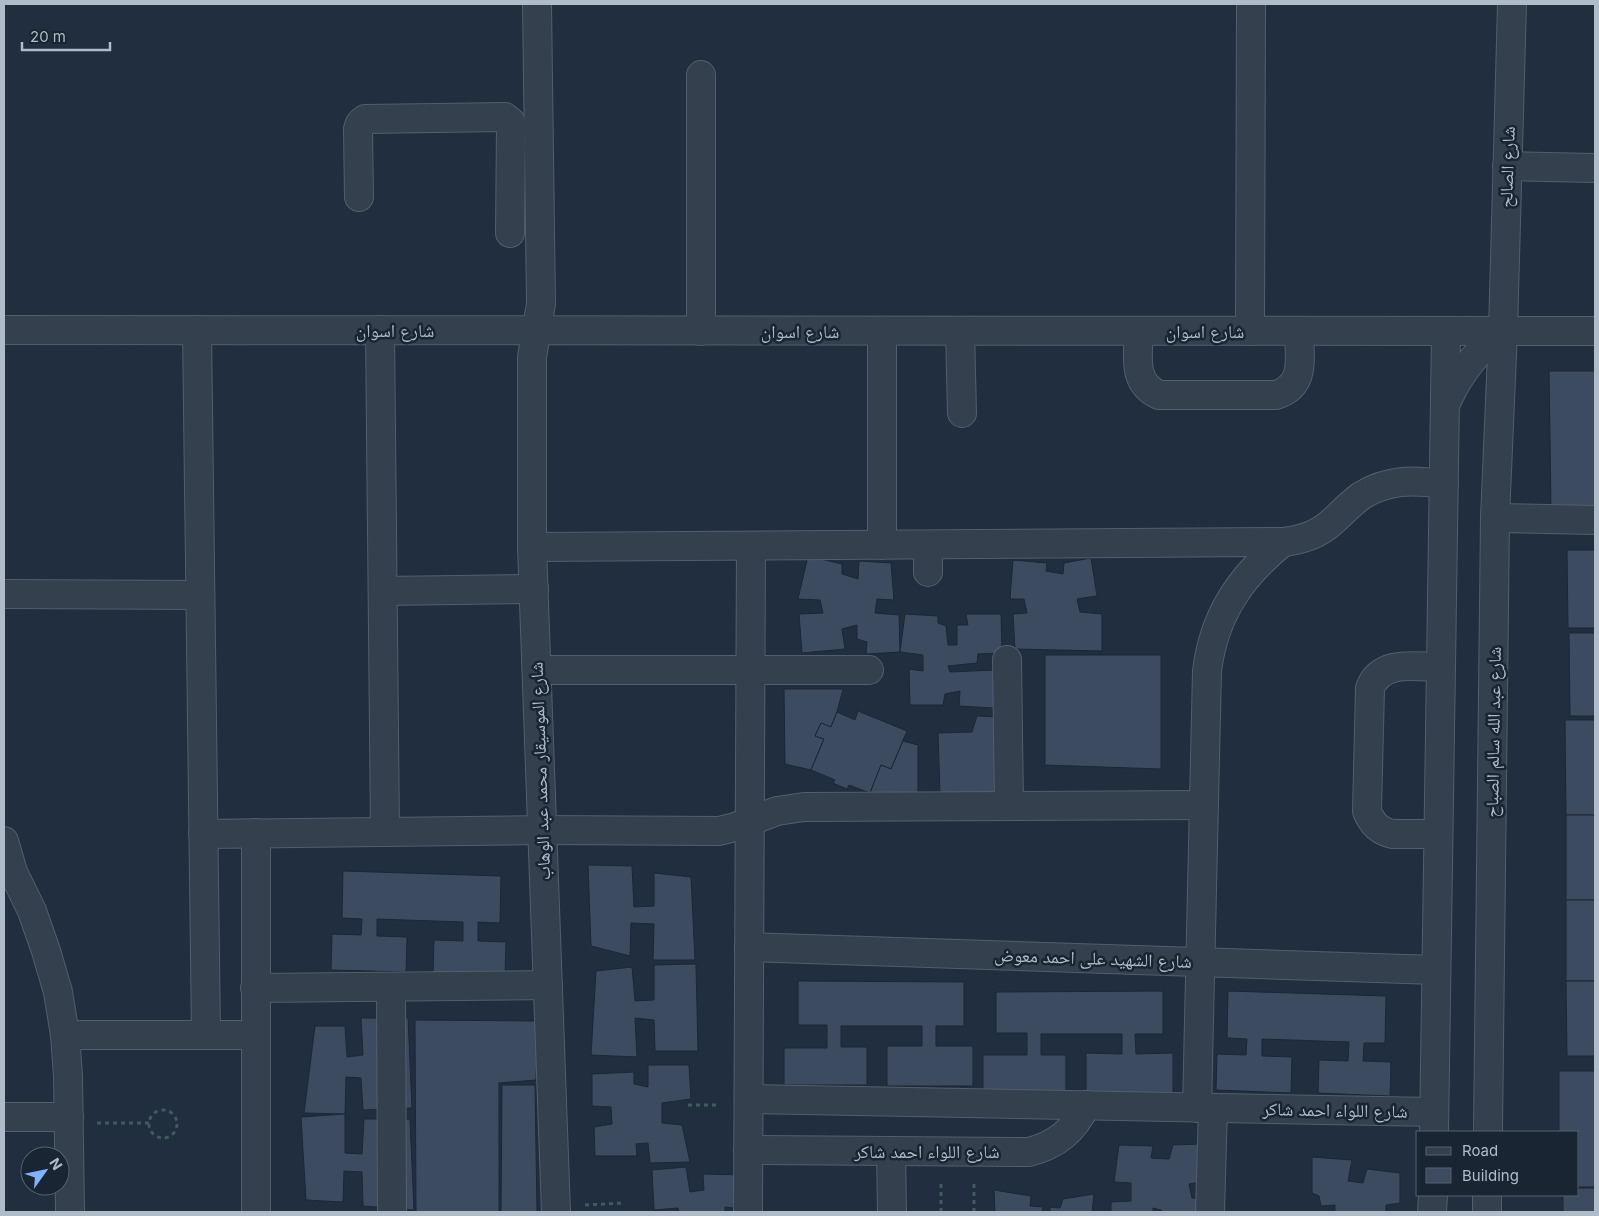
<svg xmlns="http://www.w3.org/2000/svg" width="1599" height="1216" font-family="Inter,'Noto Naskh Arabic',sans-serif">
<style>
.building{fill:#3c4b5f;stroke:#1c2736}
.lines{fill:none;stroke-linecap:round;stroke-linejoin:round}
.minor-casing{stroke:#535e6d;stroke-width:30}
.path{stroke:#415a5d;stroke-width:3;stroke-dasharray:4 4;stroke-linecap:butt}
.minor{stroke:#35404f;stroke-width:28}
.labels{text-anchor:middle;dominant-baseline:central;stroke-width:5;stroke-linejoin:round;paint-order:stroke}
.street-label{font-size:18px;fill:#b0bbca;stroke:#1a2533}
</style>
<rect width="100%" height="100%" fill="#212e3f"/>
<g class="building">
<polygon points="1549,371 1595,371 1595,509 1551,510"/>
<polygon points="1567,550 1595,550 1595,628 1568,628"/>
<polygon points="808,556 842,564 842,574 858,579 859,561 891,563 894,600 877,599 875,613 899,615 900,652 866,654 867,642 857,639 857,625 842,629 845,649 802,653 799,614 823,613 820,600 798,599"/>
<polygon points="1091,558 1097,596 1077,599 1080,612 1102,614 1102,651 1015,649 1013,614 1027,613 1024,599 1010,599 1013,560 1047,563 1046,571 1063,574 1064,563"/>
<polygon points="905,614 938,616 938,623 946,626 948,645 957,645 957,625 968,625 966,614 1001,614 1002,653 978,654 977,663 948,666 950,672 994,670 994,708 959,706 960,691 945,694 943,705 910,705 909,669 923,671 923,655 900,652"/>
<polygon points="1569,633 1595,633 1595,716 1570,716"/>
<polygon points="1045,655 1161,655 1161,769 1045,765"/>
<polygon points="784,689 843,689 837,712 831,727 821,723 815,736 824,739 811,770 785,764"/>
<polygon points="858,711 907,731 891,769 881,765 870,793 849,785 847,789 833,783 835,780 811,770 824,739 815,736 821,723 831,727 837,712 855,720"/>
<polygon points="977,716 1013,718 1001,797 940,794 938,733 972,732"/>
<polygon points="1565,720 1595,720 1595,815 1566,815"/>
<polygon points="903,741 918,745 918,794 870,793 881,765 891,769"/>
<rect x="1566" y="815" width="29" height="85"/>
<polygon points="588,865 632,866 634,907 654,906 654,873 691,877 695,960 653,960 654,924 631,923 630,956 591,946"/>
<polygon points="343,871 501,876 500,923 478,922 478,941 506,942 505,975 433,973 434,940 463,941 463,922 377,919 377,936 407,937 406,972 331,970 332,934 361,935 362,919 342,918"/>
<rect x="1566" y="900" width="29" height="81"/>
<polygon points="696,964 698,1051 655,1051 654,1020 635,1018 637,1057 591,1055 596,971 632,967 635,1001 654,1000 654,965"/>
<polygon points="798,981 964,982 964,1026 936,1026 936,1046 973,1046 973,1086 887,1086 887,1046 922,1046 922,1026 841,1026 841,1047 867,1047 867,1085 784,1085 784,1048 827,1048 827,1025 798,1025"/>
<polygon points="1566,981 1595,981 1595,1056 1567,1056"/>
<polygon points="1163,991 1163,1034 1135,1034 1136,1054 1173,1053 1173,1094 1086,1094 1086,1053 1122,1054 1122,1034 1041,1034 1041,1055 1066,1055 1066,1093 983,1093 983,1055 1027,1055 1027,1033 996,1033 996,992"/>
<polygon points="1228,991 1386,996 1385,1043 1364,1043 1363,1061 1391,1062 1390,1096 1318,1093 1319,1060 1348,1061 1349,1042 1262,1039 1262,1056 1292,1057 1291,1093 1216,1090 1217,1054 1246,1055 1247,1039 1227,1038"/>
<polygon points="361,1018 408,1018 412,1108 363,1110 361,1078 346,1077 345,1114 304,1113 315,1026 345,1026 347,1057 363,1055"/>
<polygon points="415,1020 538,1021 536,1080 499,1083 499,1212 416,1212"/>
<polygon points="648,1065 689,1065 691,1099 662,1103 662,1123 682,1125 690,1162 650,1163 648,1143 636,1144 637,1156 595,1156 594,1127 612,1124 611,1107 592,1106 592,1074 634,1072 634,1084 648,1087"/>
<polygon points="1559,1071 1595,1071 1595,1187 1578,1187 1578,1132 1559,1132"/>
<polygon points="502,1085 535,1085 537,1212 501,1212"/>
<polygon points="345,1114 345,1153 362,1154 364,1119 410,1119 414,1210 363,1206 362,1172 344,1171 343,1202 306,1200 301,1117"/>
<polygon points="1200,1144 1201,1182 1189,1184 1192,1198 1204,1200 1204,1212 1162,1212 1161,1210 1153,1208 1153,1212 1111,1212 1111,1202 1131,1201 1131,1183 1114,1182 1119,1145 1153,1146 1151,1158 1169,1159 1173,1145"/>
<polygon points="1312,1157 1352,1160 1348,1181 1363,1183 1367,1169 1400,1173 1400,1203 1386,1205 1386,1212 1335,1212 1335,1205 1321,1206 1319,1196 1312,1193"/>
<polygon points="686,1167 690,1192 704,1190 703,1174 742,1175 743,1209 725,1207 725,1212 679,1212 678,1208 654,1210 652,1170"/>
<polygon points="1578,1188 1595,1188 1595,1212 1563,1212 1563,1195 1578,1195"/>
<polygon points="994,1190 1031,1196 1030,1206 1043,1207 1042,1212 995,1212"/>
<polygon points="1094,1194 1092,1212 1050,1212 1050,1207 1060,1208 1063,1199"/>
</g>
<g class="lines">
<g class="minor-casing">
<g id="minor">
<polyline points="537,4 541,304 532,357 532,547 556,1212"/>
<polyline points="701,75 701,331"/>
<polyline points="1507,166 1595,168"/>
<path d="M359 197 358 129C359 124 360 122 365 119L505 117 511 122V126L510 233"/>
<polyline points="4,330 1595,331"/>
<polyline points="197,330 206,1035"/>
<polyline points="380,330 385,832"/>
<polyline points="882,331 882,545"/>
<polyline points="960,331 962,413"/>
<path d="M1139 331C1138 356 1132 383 1159 395H1276C1307 385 1299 357 1299 331"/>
<polyline points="1250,331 1251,4"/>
<path d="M1447 401C1460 372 1477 350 1503 331"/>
<polyline points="1495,518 1595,520"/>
<polyline points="928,545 928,572"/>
<path d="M532 547 1283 542C1302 540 1318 535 1332 522 1342 513 1350 504 1361 496 1388 479 1413 480 1444 484"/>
<polyline points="384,591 534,589"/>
<polyline points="4,594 200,595"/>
<polyline points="1007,660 1009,806"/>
<polyline points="537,670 869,670"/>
<polyline points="256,833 256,1212"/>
<polyline points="203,834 542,830 719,831 735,827 777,811 804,807 1204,805"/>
<path d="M1438 834H1393C1379 831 1372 824 1367 811L1370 688C1381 659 1416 667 1441 667"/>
<polyline points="4,841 13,872 32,911 46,951 58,992 65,1035 68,1076 70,1212"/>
<polyline points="749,947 1436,970"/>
<polyline points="391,987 392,1212"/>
<polyline points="255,988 548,985"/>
<polyline points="65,1035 255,1035"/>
<polyline points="749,1099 1434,1112"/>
<path d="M1197 1108 1207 671C1214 615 1240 577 1283 542"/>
<polyline points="4,1117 69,1117"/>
<polyline points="1434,1132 1446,332"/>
<polyline points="1488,1132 1495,518 1503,331 1512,4"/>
<path d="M748 1150 1029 1152C1056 1145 1074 1131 1086 1105"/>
<polyline points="891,1151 892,1212"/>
<polyline points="748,1212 751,546"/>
<polyline points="1210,1212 1213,1108"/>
<polyline points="1432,1212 1433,1195"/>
<polyline points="1487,1212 1487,1195"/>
</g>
</g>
<g class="path">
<polyline points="688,1105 720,1105"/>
<circle cx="163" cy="1124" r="14"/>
<polyline points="97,1123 149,1123"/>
<polyline points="585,1205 624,1203"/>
<polyline points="941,1212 941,1180"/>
<polyline points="974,1212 974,1180"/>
</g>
<use href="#minor" class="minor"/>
</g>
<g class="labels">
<g class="street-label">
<text transform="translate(1507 167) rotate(-88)">شارع الصالح</text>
<text x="395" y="330">شارع اسوان</text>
<text x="800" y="331">شارع اسوان</text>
<text x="1205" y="331">شارع اسوان</text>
<text transform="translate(1493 732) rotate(-89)">شارع عبد الله سالم الصباح</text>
<text transform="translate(540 771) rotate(-92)">شارع الموسيقار محمد عبد الوهاب</text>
<text transform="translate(1093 958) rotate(2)">شارع الشهيد على احمد معوض</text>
<text transform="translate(1335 1110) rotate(1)">شارع اللواء احمد شاكر</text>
<text x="927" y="1151">شارع اللواء احمد شاكر</text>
</g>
</g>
<rect width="1599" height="1216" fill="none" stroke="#b0bbca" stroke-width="10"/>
<rect x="1416" y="1131" width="162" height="65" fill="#1a2533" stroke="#56616f"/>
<rect x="1426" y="1147" width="25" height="8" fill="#35404f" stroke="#56616f"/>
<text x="1462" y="1156" font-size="15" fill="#b0bbca">Road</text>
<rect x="1426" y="1168" width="25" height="15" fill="#3c4b5f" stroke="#56616f"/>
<text x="1462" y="1181" font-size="15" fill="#b0bbca">Building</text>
<g transform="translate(45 1171) rotate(57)"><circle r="24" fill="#1a2533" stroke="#56616f"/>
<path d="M0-4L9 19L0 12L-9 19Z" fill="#80b3ff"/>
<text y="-8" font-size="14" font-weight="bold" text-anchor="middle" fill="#b0bbca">N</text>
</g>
<path d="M22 42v8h88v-8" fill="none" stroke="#b0bbca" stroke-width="2.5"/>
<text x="30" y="42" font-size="15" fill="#b0bbca" stroke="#1a2533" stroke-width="4" paint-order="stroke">20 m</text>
</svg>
